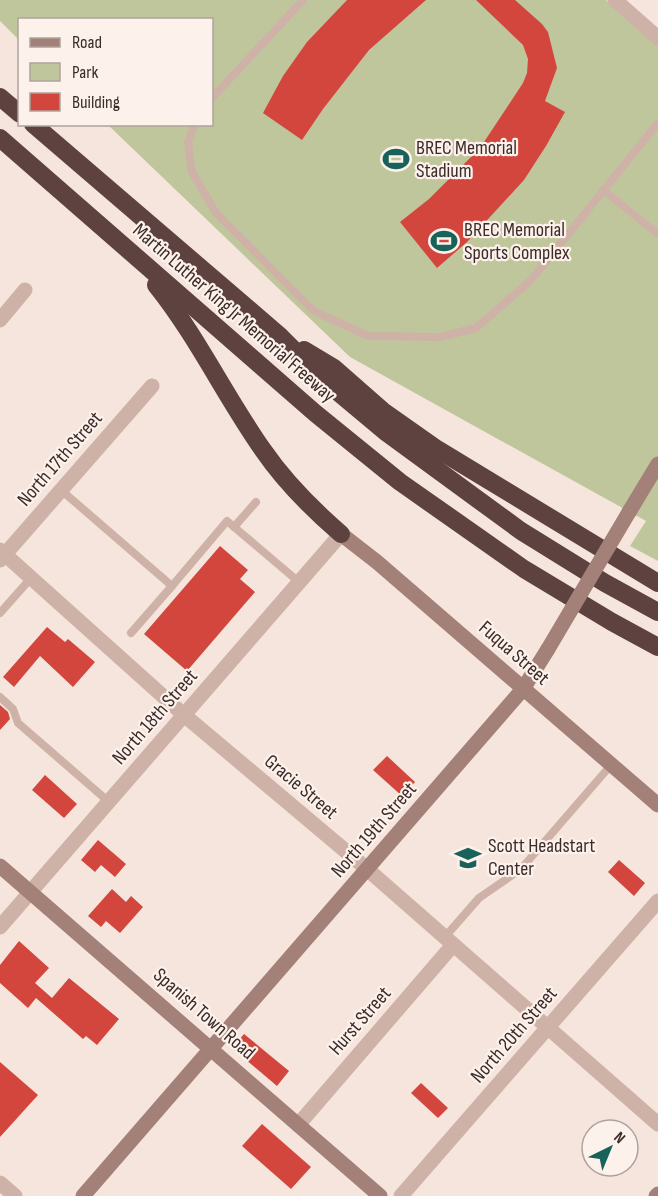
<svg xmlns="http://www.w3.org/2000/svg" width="658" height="1196" font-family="'Sofia Sans Condensed',sans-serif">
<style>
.green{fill:#c0c69b}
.building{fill:#d3463d}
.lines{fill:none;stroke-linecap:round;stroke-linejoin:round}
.lane{stroke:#cfb2a7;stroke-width:8}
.street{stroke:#cfb2a7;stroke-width:15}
.secondary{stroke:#a38078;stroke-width:15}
.highway{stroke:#5d423f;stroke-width:18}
.secondary-bridge{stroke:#a38078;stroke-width:15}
.labels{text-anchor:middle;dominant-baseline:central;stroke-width:4.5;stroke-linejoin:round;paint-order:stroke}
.poi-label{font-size:20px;fill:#3b2b29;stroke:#fcf1eb;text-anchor:start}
.street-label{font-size:20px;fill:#3b2b29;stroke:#fcf1eb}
</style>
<rect width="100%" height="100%" fill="#f5e5dd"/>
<polygon class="green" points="0,0 606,0 658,45 658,561 630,546 646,521 350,357 108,125 212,124 212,20 20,20 19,40 0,21"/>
<g class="building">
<polygon points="347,0 426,0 369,50 323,109 302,140 263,113 283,76 307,42"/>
<polygon points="476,0 515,0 542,24 548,32 557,68 545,101 565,112 546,146 524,180 467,242 437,268 400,222 429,199 480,148 523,83 527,73 528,59 523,45"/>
<polygon points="220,546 248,570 240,579 255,592 187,671 144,634"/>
<polygon points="47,627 65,642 68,639 95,662 73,687 40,656 14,687 3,677"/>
<polygon points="0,705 8,712 10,719 0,730"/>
<polygon points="387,756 415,782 402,796 373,770"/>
<polygon points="45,775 77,804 64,818 32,790"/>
<polygon points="98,840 126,864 115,877 101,865 95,872 81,860"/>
<polygon points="619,860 645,883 634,896 608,872"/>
<polygon points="112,889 126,902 131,896 143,907 120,933 106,921 101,927 88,916"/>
<polygon points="19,941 49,968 35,983 52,998 69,978 119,1019 97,1045 86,1036 83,1039 36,998 28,1008 0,983 0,965"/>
<polygon points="244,1034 289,1071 277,1086 232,1048"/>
<polygon points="0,1062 38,1095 0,1137"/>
<polygon points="421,1083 448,1108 438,1118 411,1093"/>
<polygon points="262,1124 311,1167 291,1189 242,1146"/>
</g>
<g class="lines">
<g class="lane">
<polyline points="212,98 303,0"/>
<polyline points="195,124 188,142 192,172 216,213 314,311 368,336 440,337 476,328 531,280 658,123"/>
<polyline points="603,190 658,234"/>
<polyline points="61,490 172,586 227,521 299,582"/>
<polyline points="234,527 256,502"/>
<polyline points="0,613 31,578"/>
<polyline points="131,633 172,586"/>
<polyline points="0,697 13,709 18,723 109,802"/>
<polyline points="444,938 479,898 521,869 611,765"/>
</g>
<g class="street">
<polyline points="615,0 658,38"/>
<polyline points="0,320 25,290"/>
<polyline points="0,550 184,715 367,869 658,1124"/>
<polyline points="0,560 152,386"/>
<polyline points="0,927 341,534"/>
<polyline points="298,1125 453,945"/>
<polyline points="0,1183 15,1196"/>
<polyline points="401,1196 658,901"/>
</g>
<g class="secondary">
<polyline points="629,512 658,464"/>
<polyline points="341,534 377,562 658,805"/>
<polyline points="0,866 380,1196"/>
<polyline points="83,1196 523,689 548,649"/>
<polyline points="656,1196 658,1194"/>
</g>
<g class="highway">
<polyline points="0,97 20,114"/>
<polyline points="33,124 280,336 326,382 387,433 521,531 605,583 658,612"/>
<polyline points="0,138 315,413 400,482 524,569 612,622 658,647"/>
<path d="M156 285C197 336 225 396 263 450 285 482 312 509 341 534"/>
<polyline points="304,350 334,368 383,411 437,449 658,583"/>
</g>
<polyline class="secondary-bridge" points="548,649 629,512"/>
</g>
<defs>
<g id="stadium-bare" transform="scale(2.07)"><path d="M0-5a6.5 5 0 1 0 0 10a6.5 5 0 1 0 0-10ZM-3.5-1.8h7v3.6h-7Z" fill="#196259" stroke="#fcf1eb" stroke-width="2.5" paint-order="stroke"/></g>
<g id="school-bare" transform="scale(2.07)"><path d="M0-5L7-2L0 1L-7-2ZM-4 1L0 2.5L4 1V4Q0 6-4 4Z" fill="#196259" stroke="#fcf1eb" stroke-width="2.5" paint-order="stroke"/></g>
</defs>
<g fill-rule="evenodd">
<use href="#stadium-bare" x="396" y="159"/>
<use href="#stadium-bare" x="444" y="241"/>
<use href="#school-bare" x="468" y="858"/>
</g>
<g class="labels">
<g class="poi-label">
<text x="416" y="148">BREC Memorial<tspan x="416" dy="23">Stadium</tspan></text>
<text x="464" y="230">BREC Memorial<tspan x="464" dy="23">Sports Complex</tspan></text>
<text x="488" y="846">Scott Headstart<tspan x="488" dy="23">Center</tspan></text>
</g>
<g class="street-label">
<text transform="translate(234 313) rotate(41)">Martin Luther King Jr Memorial Freeway</text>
<text transform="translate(60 459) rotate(-49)">North 17th Street</text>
<text transform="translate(514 653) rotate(41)">Fuqua Street</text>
<text transform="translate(155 717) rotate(-49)">North 18th Street</text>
<text transform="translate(301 787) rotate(40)">Gracie Street</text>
<text transform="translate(374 830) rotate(-49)">North 19th Street</text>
<text transform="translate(204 1014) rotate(41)">Spanish Town Road</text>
<text transform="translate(360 1021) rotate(-49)">Hurst Street</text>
<text transform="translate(514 1035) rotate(-49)">North 20th Street</text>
</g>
</g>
<rect x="18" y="18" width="195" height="108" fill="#fcf1eb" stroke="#afa29d" stroke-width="1.5"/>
<rect x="30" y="38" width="30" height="9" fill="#a38078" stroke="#afa29d" stroke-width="1.5"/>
<text x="72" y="48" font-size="18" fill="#3b2b29">Road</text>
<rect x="30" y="63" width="30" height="18" fill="#c0c69b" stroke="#afa29d" stroke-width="1.5"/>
<text x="72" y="78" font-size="18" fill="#3b2b29">Park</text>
<rect x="30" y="93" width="30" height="18" fill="#d3463d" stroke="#afa29d" stroke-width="1.5"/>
<text x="72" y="108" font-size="18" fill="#3b2b29">Building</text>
<g transform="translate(610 1148) rotate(43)"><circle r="28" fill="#fcf1eb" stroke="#afa29d" stroke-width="1.5"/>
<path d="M0-4.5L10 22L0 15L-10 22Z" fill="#196259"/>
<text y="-9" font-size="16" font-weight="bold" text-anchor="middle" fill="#3b2b29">N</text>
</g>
</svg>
